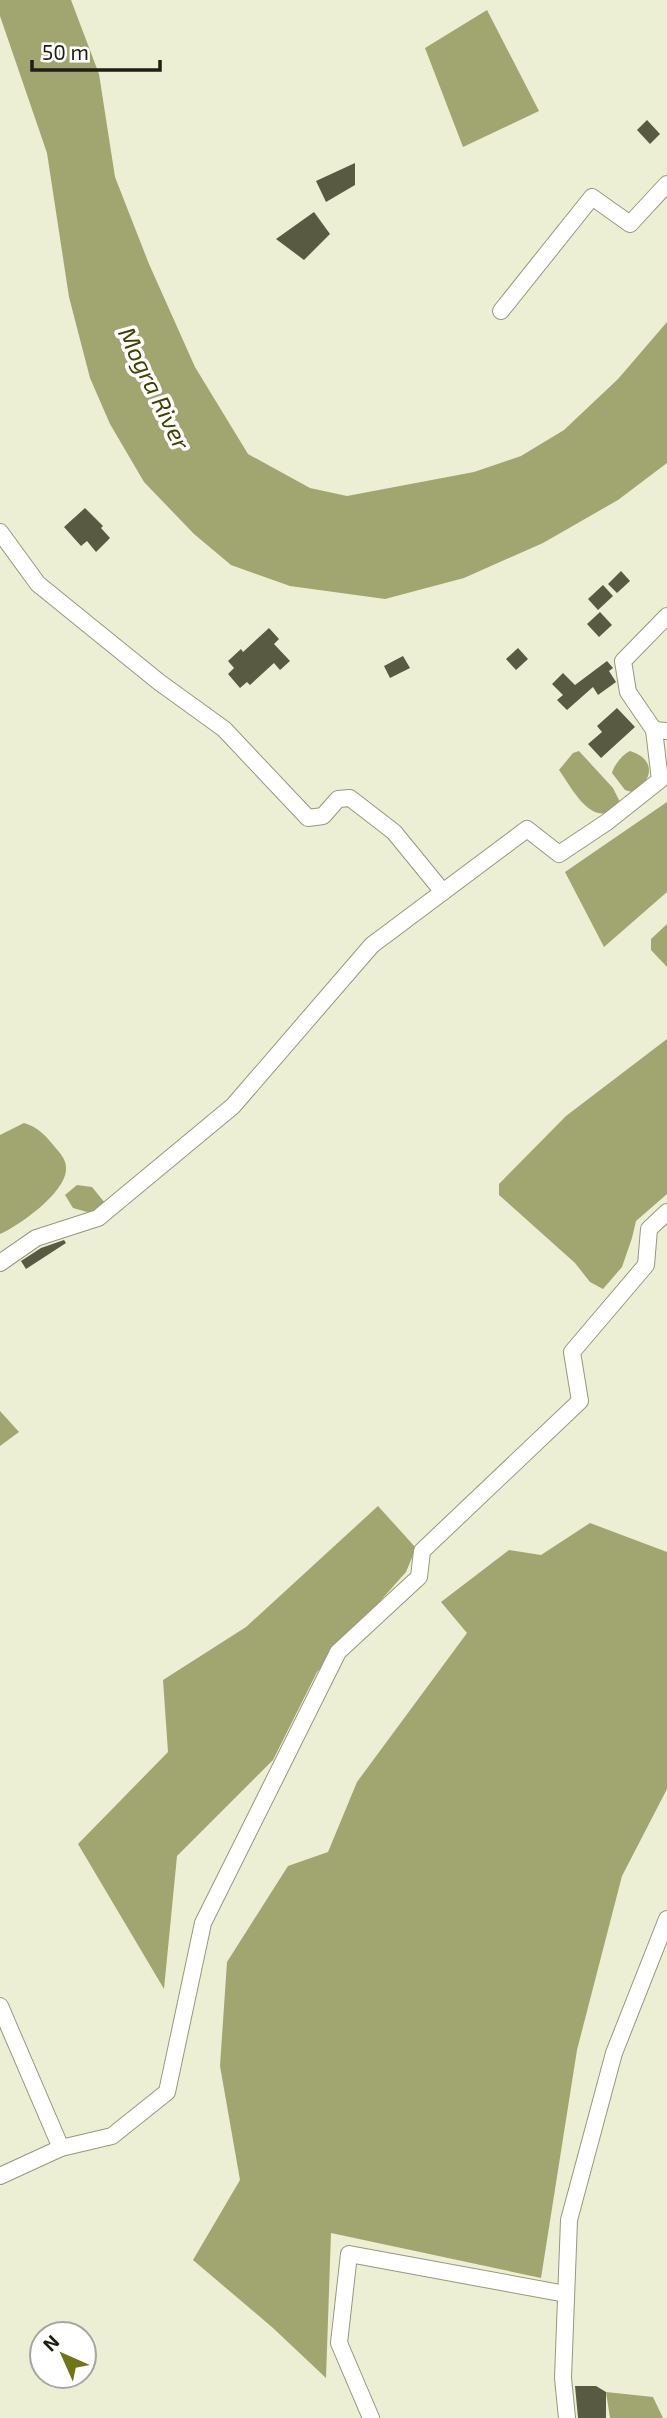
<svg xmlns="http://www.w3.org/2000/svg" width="667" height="2418" font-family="'Exo 2',sans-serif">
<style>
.water{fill:#a1a671}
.building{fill:#585a41}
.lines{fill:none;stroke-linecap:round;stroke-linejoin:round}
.street-casing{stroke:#96987e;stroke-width:18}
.street{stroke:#fff;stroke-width:16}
.labels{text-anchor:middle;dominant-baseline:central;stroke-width:7;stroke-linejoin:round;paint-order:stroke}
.water-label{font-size:24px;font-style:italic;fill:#404200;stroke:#fff}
</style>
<rect width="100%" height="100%" fill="#ecefd3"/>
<g class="water">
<polygon points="0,0 71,0 99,74 115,177 149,264 195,367 248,454 310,488 347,496 474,472 521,456 564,430 618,379 667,322 667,463 618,500 543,543 464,578 385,599 290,586 231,565 194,534 144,482 110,424 90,378 69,297 47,153 0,16"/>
<polygon points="487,10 539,111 463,147 425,48"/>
<path d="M579 751 613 788 620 802C595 835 572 788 559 770L573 753Z"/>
<path d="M630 751C656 759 654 781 632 792L625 790 612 773C614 765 623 754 630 751Z"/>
<polygon points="667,802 667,892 604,947 565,872"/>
<polygon points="667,924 667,967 651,950 651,939"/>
<polygon points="667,1039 667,1194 636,1221 632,1238 622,1267 603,1289 590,1282 575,1263 499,1195 499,1184 566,1116"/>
<path d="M24 1123C38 1127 45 1135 54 1146 60 1153 67 1160 66 1170 65 1193 19 1226 0 1234V1135Z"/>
<polygon points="77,1185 92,1187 105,1203 98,1211 87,1212 73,1208 65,1195"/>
<polygon points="0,1411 19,1432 0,1446"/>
<polygon points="378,1506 416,1548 406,1572 317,1672 273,1760 177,1856 164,1989 78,1844 168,1752 163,1680 246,1627"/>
<polygon points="590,1523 667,1552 667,1789 622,1876 577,2050 541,2278 331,2233 326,2378 273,2328 193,2260 240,2180 220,2066 227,1962 288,1866 328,1852 357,1782 467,1633 441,1602 509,1550 541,1555"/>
<polygon points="606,2392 653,2397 663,2418 610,2418"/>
</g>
<g class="building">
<polygon points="647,120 660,134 650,144 637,130"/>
<polygon points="355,163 355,185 326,202 316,181"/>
<polygon points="314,212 330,234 304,260 276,239"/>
<polygon points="85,508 103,526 101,528 110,538 96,552 87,541 81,546 64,527"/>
<polygon points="621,571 630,581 617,593 608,584"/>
<polygon points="603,585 613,596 598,610 588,599"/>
<polygon points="600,612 612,625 599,637 587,624"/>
<polygon points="269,628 279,639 274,644 290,661 280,670 274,663 250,685 247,682 240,688 228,674 234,668 228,661 241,649 243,652"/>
<polygon points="518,648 528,659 516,670 506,659"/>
<polygon points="403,656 410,668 390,678 384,666"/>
<polygon points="607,661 613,668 609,671 616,682 598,695 593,687 567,710 557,700 563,695 552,684 563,673 575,685"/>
<polygon points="617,708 635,727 601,758 588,744 602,732 597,726"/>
<polygon points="64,1240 66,1243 26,1269 21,1261 41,1248"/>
<polygon points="575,2386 596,2386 606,2392 606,2418 578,2418"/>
</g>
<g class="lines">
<g class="street-casing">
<g id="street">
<polyline points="501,311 592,197 630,224 667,184"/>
<polyline points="0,532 38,584 159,682 224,729 308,818 323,816 338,799 350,798 394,832 443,892"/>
<polyline points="654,730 628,692 623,661 667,616"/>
<polyline points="0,1263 36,1238 98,1218 233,1106 372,945 527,829 559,854 607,822 660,780 654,730 667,731"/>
<polyline points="0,2006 61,2148"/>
<polyline points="0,2176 61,2148 112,2136 167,2092 203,1923 338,1652 419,1577 422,1551 580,1401 572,1352 646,1265 649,1229 667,1212"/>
<polyline points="371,2418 339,2343 349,2254 566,2294"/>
<polyline points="567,2418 563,2378 569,2220 614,2053 667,1919"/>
</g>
</g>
<use href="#street" class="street"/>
</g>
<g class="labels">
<g class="water-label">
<text transform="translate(155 388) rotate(64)">Mogra River</text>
</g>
</g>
<g transform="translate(63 2355) rotate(315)"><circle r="33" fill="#ffffff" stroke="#a5a5a1" stroke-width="2"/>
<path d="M0-5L12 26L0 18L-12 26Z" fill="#70741b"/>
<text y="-10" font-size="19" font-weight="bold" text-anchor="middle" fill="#1e1f14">N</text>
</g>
<path d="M32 60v10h128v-10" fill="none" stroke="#1e1f14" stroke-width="3.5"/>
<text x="42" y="60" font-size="21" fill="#1e1f14" stroke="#ffffff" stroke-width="5" paint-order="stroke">50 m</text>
</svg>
